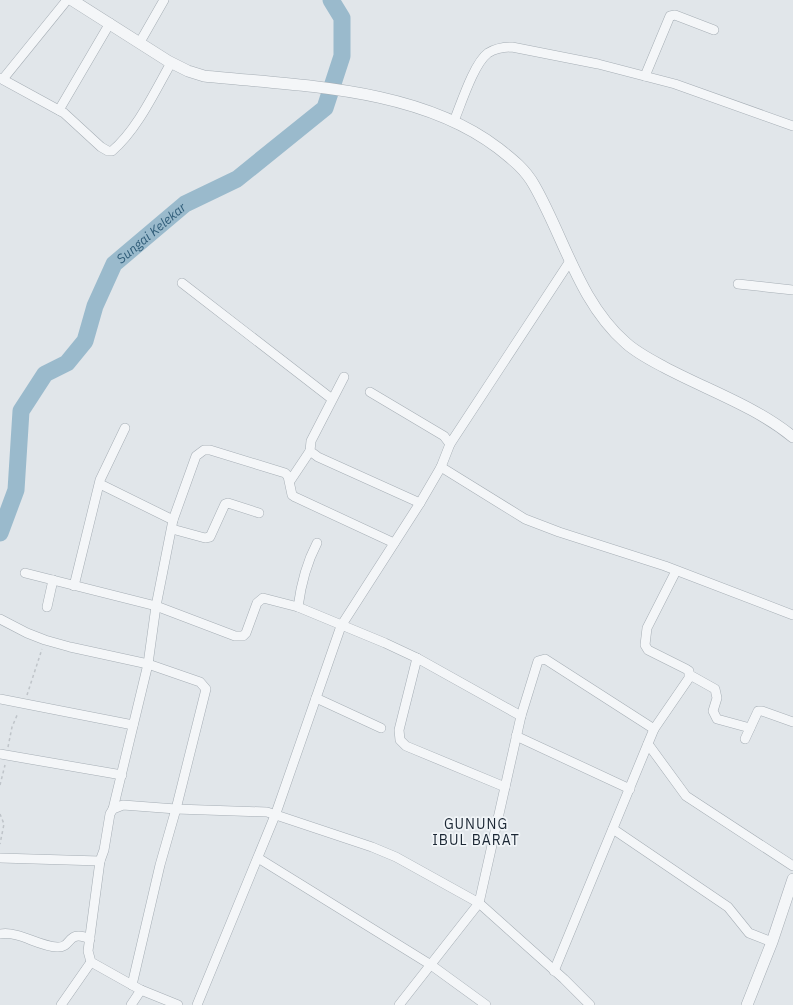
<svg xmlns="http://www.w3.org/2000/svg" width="793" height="1005" font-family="'IBM Plex Sans',sans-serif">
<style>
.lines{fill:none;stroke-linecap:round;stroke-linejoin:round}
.river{stroke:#9abacc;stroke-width:17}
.minor-casing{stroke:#a6aeb5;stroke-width:10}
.tertiary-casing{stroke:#a6aeb5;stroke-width:12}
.path{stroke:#bfc4c9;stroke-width:1.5;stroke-dasharray:3 3;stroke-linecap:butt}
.minor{stroke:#f4f6f8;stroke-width:9}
.tertiary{stroke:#f4f6f8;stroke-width:11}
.labels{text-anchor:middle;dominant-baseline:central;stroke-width:3.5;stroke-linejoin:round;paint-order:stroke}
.water-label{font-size:13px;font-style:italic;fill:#305d79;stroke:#f1f5f8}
.quarter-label{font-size:14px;letter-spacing:1px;fill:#1b2734;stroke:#f1f5f8}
</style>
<rect width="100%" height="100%" fill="#e1e6ea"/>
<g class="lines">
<path class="river" id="s1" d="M0 533 16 490 21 411 45 374 67 363 85 341 95 306 114 264 185 204 237 179 325 108 342 56V18L331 0"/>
<g class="minor-casing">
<g id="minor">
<polyline points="140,42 164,0"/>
<polyline points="645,76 670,16 675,15 714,30"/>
<path d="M0 78 64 113 101 147 108 151H112C137 130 155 91 171 63"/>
<polyline points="3,79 67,0"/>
<polyline points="59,110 110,23"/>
<path d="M454 121C461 104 474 63 488 53 496 48 503 47 512 47L598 64 675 84 793 126"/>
<polyline points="182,283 332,399"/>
<polyline points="738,284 793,290"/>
<polyline points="344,377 311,441 310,451 318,457 420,503"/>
<polyline points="370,392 444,436 450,444"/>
<polyline points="441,467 450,444 570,261"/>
<polyline points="290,481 310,451"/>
<polyline points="100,484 173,520"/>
<polyline points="172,529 205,538 210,537 225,504 228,503 259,513"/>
<polyline points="25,573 156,606 235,636 243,636 246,633 257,603 263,598 298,607 385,643 417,658 521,716"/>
<polyline points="74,586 100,480 125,428"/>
<polyline points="47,607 53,580"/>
<path d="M298 607C301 584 306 564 317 543"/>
<polyline points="0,619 27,633 45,640 70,647 148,664 200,682 206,689 176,809 160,865 132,985"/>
<polyline points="417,658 399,730 400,740 406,746 505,787"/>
<polyline points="690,675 715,689 717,698 713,711 717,719 750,728"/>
<polyline points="316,698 381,728"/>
<polyline points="0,699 133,725"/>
<polyline points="516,736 630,789"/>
<polyline points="745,739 758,711 762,711 793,722"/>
<polyline points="648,744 686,796 793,866"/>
<polyline points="0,754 122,775"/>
<polyline points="113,809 148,664 156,606 173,520 196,456 204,450 210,450 285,473 288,476 292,495 295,497 394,543"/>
<polyline points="613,829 728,907 749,933 772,942"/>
<polyline points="0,858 100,861 104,850 110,814 113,809 123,805 176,809 267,812 372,847 396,857 479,903 564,979 590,1005"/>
<polyline points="258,858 431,965 486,1005"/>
<polyline points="100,861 88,951 91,962 141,990 178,1005"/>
<path d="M0 934C20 931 37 946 57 947 73 948 66 929 90 939"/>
<polyline points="554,971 654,729 689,678 689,671 686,669 648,650 645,645 647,628 676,571"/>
<polyline points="61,1005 91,962"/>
<polyline points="131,1005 141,990"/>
<polyline points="197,1005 276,813 341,626 420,503 441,467 525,519 559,532 665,566 793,615"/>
<polyline points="399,1005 479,903 521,716 538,661 545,659 654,729"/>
</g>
</g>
<g class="tertiary-casing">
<g id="tertiary">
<path d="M72 0 168 61 188 71 204 76C300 86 418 87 498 148 512 159 525 169 534 185 564 237 579 302 626 343 637 353 651 360 664 367 707 390 755 406 793 437"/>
<polyline points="747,1005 772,942 793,879"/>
</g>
</g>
<g class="path">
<polyline points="27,695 42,649"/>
<polyline points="8,747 12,727 18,713"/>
<polyline points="0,785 5,765"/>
<polyline points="0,814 4,824 0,844"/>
</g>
<use href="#minor" class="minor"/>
<use href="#tertiary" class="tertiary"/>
</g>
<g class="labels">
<g class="water-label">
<text stroke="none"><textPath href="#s1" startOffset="353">Sungai Kelekar</textPath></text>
</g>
<g class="quarter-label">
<text x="476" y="824">GUNUNG<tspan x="476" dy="16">IBUL BARAT</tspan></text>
</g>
</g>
</svg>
